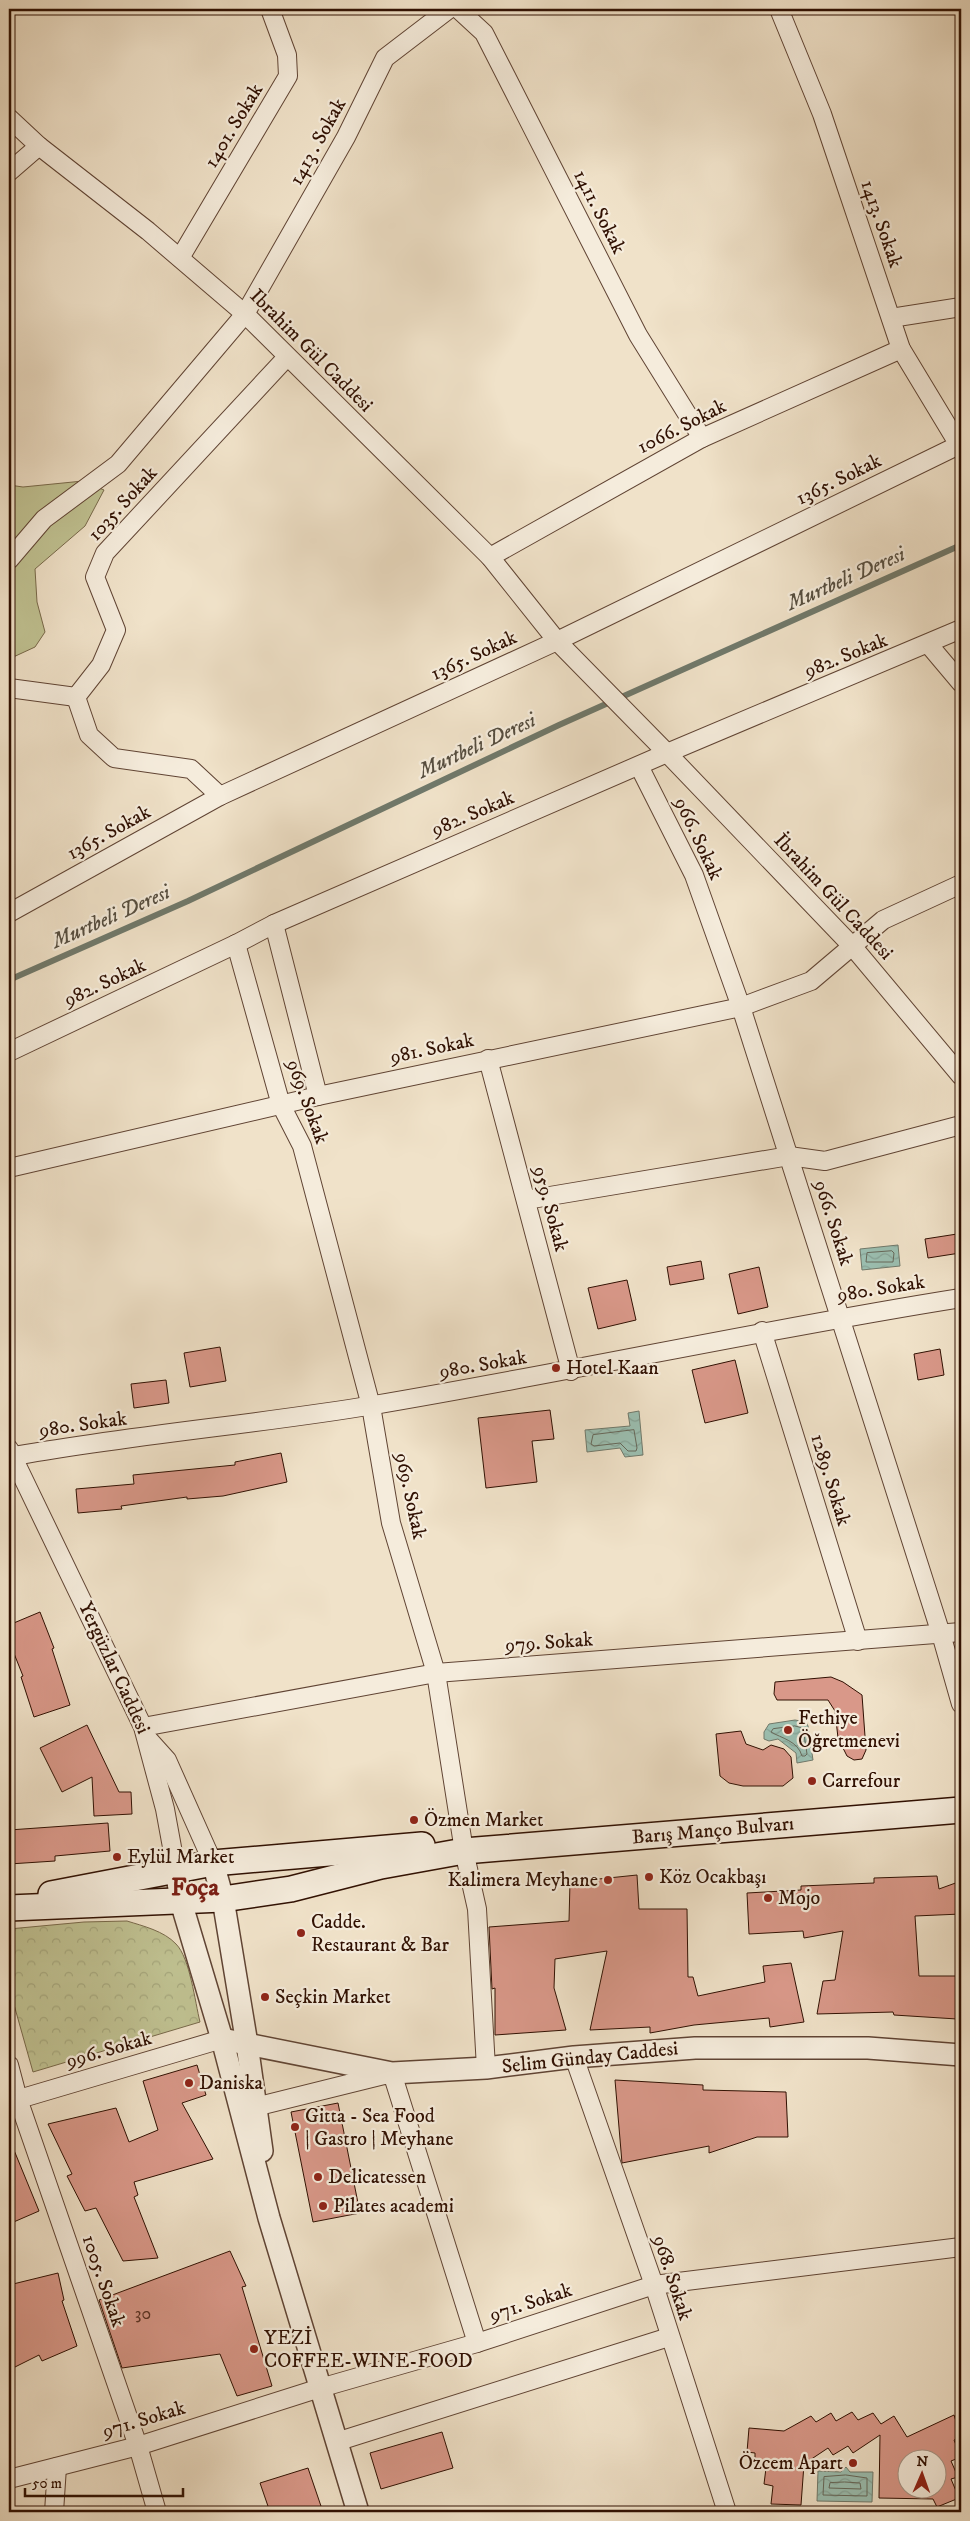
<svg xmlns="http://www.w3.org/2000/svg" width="970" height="2521" font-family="'IM FELL DW Pica',serif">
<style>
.green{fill:#c0c292;stroke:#78694a}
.park{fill:url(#park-crowns);stroke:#78694a}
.water{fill:url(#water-waves);stroke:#70796b}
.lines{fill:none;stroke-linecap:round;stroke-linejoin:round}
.shore{stroke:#66685a;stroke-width:1}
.stream{stroke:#70796b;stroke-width:6}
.building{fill:#d99889;stroke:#301002;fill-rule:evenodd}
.minor-casing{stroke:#604434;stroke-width:20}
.tertiary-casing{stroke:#604434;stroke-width:24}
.secondary-casing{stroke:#301002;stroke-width:28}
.minor{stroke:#f5ecdc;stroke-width:18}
.tertiary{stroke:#f5ecdc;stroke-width:21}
.secondary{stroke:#f5ecdc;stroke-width:25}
.poi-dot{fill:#8f2418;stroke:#f5ecdc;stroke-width:2}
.labels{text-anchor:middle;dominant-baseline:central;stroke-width:4.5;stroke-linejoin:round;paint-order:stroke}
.number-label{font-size:18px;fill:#5a3224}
.street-label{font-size:20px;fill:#301002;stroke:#f5ecdc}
.poi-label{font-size:20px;fill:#301002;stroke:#f5ecdc;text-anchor:start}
.water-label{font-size:21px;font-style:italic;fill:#554d3f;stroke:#f5ecdc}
.district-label{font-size:25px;font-weight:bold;fill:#7a1f14;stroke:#f5ecdc}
</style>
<defs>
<pattern id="park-crowns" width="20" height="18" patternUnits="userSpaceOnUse" patternTransform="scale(1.25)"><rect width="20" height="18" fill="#c0c292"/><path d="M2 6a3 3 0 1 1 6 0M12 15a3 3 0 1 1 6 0" fill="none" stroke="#a5a67c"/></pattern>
<pattern id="water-waves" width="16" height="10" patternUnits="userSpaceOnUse" patternTransform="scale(1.25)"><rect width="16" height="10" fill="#9bbfb1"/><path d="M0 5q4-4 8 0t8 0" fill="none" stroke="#86a397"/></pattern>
</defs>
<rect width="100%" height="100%" fill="#f0e2c9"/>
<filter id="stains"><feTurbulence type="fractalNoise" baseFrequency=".004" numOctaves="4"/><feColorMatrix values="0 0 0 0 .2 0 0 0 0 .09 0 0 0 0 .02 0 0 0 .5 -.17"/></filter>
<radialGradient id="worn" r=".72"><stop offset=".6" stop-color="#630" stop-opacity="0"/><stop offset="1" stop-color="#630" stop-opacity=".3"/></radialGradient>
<polygon class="green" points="83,481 104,490 85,526 35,569 37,602 45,632 35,647 9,659 9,485 23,487"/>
<path class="park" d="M127 1921C143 1926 164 1931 176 1944 190 1958 195 2002 200 2022L33 2072 9 1987V1929L84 1922Z"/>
<g class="water">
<polygon points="898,1245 900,1266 862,1270 860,1249"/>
<polygon points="639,1411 643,1455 625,1457 620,1448 587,1452 585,1430 630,1426 628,1413"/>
<polygon points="795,1720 806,1722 808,1726 813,1760 797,1763 796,1753 778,1739 769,1741 764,1739 764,1732 769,1724"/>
<polygon points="846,2467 850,2472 873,2472 872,2502 817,2501 818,2471 841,2472"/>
</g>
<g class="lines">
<g class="shore">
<polygon points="892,1251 894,1253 893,1262 866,1262 867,1253"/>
<polygon points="634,1430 637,1448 636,1451 628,1451 620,1443 594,1446 591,1444 593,1435"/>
<path d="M795 1726 803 1728 807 1754 805 1756H802C798 1741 781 1738 771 1732L773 1729Z"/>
<polygon points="846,2475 867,2478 867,2496 823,2495 824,2477"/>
<polygon points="845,2482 860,2483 861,2489 829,2488 830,2483"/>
</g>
<polyline class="stream" points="9,980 188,901 559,725 961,545"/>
</g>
<g class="building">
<polygon points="957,1234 960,1253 928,1258 925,1239"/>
<polygon points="701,1261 704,1279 670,1285 667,1267"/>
<polygon points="759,1267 768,1307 738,1314 729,1274"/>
<polygon points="627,1280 636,1320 598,1329 588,1288"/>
<polygon points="220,1347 226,1381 190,1387 184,1353"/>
<polygon points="940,1349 944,1375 918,1380 914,1354"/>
<polygon points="735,1360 748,1413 705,1423 692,1370"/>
<polygon points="166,1380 169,1403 134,1408 131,1384"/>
<polygon points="550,1410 554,1439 532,1441 537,1482 486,1488 478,1418"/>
<polygon points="281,1453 287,1482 223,1496 187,1499 187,1497 121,1506 122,1509 78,1513 76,1489 134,1484 133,1475 235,1465 235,1462"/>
<polygon points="40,1612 54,1648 52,1649 70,1705 34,1717 21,1677 23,1676 9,1641 9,1625"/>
<polygon points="831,1677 843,1682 862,1695 866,1750 862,1759 854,1760 847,1756 838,1738 835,1711 828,1700 777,1700 774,1694 775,1682"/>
<polygon points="87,1725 119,1792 131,1792 132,1814 94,1816 92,1777 62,1792 40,1748"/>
<polygon points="741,1731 746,1744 763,1750 771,1745 784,1749 791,1757 793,1778 783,1786 743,1786 729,1783 720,1776 716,1734"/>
<polygon points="108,1823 110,1851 55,1856 55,1861 9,1864 9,1830"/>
<polygon points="637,1875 639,1909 687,1909 688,1977 693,1977 698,1996 765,1982 763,1966 791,1963 804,2022 770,2027 769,2018 694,2025 650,2033 650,2027 590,2030 607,1951 555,1959 554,1988 566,2030 495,2035 495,1988 492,1989 489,1927 569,1921 570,1882"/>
<polygon points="937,1876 939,1889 961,1881 961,1914 915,1916 919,1976 956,1976 957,2019 894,2015 893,2012 817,2014 823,1981 835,1980 843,1931 804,1938 803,1931 749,1934 747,1893 801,1890 801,1886 874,1883 874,1878"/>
<polygon points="197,2065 206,2095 182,2103 213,2159 134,2182 138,2195 134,2197 158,2258 123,2261 96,2208 85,2211 67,2176 72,2174 48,2124 116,2108 129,2142 158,2130 143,2081"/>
<polygon points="615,2080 703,2085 703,2090 786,2092 788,2137 757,2137 709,2153 709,2146 622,2163"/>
<polygon points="338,2103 360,2213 313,2222 291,2112"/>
<polygon points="9,2138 39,2211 9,2224"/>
<polygon points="230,2251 246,2286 242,2287 272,2386 237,2396 220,2354 122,2368 99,2300"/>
<polygon points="58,2273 64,2300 62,2301 77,2346 42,2361 39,2355 9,2370 9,2285"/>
<path d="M852 2412 858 2420 873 2413 881 2424 894 2416 907 2437 954 2415 961 2437 954 2440 961 2457 951 2461 958 2477 951 2479 959 2498 937 2507 933 2499 879 2498 880 2435 853 2453 848 2446 833 2455 828 2448 804 2464 801 2505 771 2504 773 2486 764 2484 766 2468 755 2467V2453L747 2452 749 2428 784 2431 811 2416 816 2422 831 2413 836 2421ZM908 2458H938V2488H908Z"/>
<polygon points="442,2432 453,2468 381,2489 370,2453"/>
<polygon points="308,2468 323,2512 270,2512 260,2483"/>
</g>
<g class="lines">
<g class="minor-casing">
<g id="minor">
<polyline points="458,9 484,33 638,335 702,438"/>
<polyline points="779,9 822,114 901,349 959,445"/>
<polyline points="9,118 39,146 148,231 245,314 490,557 557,641 667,753 853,947 961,1076"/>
<polyline points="9,172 39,146"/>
<polyline points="180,258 288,76 287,55 270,9"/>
<polyline points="891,318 961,307"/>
<polyline points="490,557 702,438 901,349"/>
<polyline points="9,560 44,519 118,464 245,314 346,137 385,58 449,9"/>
<polyline points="929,645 961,683"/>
<polyline points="9,688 76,697 101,665 116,630 95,577 105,553 287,357"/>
<polyline points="76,697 89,735 114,758 191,769 220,796"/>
<polyline points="639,766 694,875 741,1007 941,1634 961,1704"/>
<polyline points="9,913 220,796 557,641 961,444"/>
<polyline points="274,924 318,1096"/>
<polyline points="236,944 281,1105 302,1146 371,1406 391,1523 436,1673 464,1851 477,1909 486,2068"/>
<polyline points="9,1052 236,944 274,924 667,753 961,629"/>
<polyline points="488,1059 571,1371"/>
<polyline points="9,1168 318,1096 741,1007 811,981 883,920 961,884"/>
<polyline points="526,1200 789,1156 825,1161 961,1125"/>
<polyline points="762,1331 858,1641"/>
<polyline points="9,1449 143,1727 165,1809 176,1869"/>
<path d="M9 1457C130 1435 253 1425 374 1405 570 1372 765 1329 961 1298"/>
<polyline points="143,1727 436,1673 961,1632"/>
<polyline points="149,1740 167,1760 213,1863"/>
<polyline points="574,2057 654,2285 727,2512"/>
<polyline points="9,2065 18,2099 138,2446 157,2512"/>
<polyline points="9,2102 222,2039"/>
<polyline points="243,2110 392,2073 477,2343"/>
<polyline points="336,2442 669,2337"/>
<polyline points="9,2479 138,2446 320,2388 477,2343 654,2285 961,2247"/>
<polyline points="54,2512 57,2467"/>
</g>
</g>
<g class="tertiary-casing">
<g id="tertiary">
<polyline points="213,1863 223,1899 247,2044 262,2151"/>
<polyline points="176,1869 181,1902 222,2039 269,2218 358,2512"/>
<polyline points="222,2039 392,2073 486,2068 574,2057 695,2048 868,2048 961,2055"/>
</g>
</g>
<g class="secondary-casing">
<g id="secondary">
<polyline points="51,1894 213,1863 422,1845"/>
<polyline points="9,1908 223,1899 291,1889 381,1866 464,1851 961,1810"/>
</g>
</g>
<use href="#minor" class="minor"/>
<use href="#tertiary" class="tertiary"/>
<use href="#secondary" class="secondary"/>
</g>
<g class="poi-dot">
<circle cx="556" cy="1368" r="5"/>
<circle cx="788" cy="1730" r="5"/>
<circle cx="812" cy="1781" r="5"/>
<circle cx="414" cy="1820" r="5"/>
<circle cx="117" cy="1857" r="5"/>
<circle cx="649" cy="1877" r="5"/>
<circle cx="608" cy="1880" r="5"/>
<circle cx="768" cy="1898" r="5"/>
<circle cx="301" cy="1933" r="5"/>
<circle cx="265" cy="1997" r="5"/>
<circle cx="189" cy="2083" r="5"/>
<circle cx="295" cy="2127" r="5"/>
<circle cx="318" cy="2177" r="5"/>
<circle cx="323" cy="2206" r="5"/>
<circle cx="254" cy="2349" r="5"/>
<circle cx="853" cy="2463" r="5"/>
</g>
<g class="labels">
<g class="number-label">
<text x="143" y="2314">30</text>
</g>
<g class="street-label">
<text transform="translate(234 126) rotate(-59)">1401. Sokak</text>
<text transform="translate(318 142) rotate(-61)">1413 . Sokak</text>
<text transform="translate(599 212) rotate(63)">1411. Sokak</text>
<text transform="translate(881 224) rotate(71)">1413. Sokak</text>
<text transform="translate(311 351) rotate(45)">Ibrahim Gül Caddesi</text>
<text transform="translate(682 427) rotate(-27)">1066. Sokak</text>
<text transform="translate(839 480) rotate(-26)">1365. Sokak</text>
<text transform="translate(123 504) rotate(-48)">1035. Sokak</text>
<text transform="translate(474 656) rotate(-25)">1365. Sokak</text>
<text transform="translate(846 656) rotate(-22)">982. Sokak</text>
<text transform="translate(473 814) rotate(-23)">982. Sokak</text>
<text transform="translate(109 833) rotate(-29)">1365. Sokak</text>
<text transform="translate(698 839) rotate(65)">966. Sokak</text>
<text transform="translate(833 897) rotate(47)">İbrahim Gül Caddesi</text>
<text transform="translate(105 983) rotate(-25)">982. Sokak</text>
<text transform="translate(432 1049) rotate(-12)">981. Sokak</text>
<text transform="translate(307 1102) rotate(70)">969. Sokak</text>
<text transform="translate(550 1209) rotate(75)">959. Sokak</text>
<text transform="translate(833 1223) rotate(72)">966. Sokak</text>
<text transform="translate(881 1289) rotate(-9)">980. Sokak</text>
<text transform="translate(483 1365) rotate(-10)">980. Sokak</text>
<text transform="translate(83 1425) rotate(-8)">980. Sokak</text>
<text transform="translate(830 1480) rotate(73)">1289. Sokak</text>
<text transform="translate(410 1496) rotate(78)">969. Sokak</text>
<text transform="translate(549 1643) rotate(-4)">979. Sokak</text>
<text transform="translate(114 1668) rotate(65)">Yergüzlar Caddesi</text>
<text transform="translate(713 1831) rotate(-5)">Barış Manço Bulvarı</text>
<text transform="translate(109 2050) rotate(-16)">996. Sokak</text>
<text transform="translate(590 2058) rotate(-6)">Selim Günday Caddesi</text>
<text transform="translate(672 2278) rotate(72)">968. Sokak</text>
<text transform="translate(103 2281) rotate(71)">1005. Sokak</text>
<text transform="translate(531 2303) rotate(-18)">971. Sokak</text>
<text transform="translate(144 2420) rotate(-17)">971. Sokak</text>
</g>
<g class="poi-label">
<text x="566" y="1368">Hotel Kaan</text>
<text x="798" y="1718">Fethiye<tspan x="798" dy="23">Öğretmenevi</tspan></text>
<text x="822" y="1781">Carrefour</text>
<text x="424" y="1820">Özmen Market</text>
<text x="127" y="1857">Eylül Market</text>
<text x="659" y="1877">Köz Ocakbaşı</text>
<text x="598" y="1880" text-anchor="end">Kalimera Meyhane</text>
<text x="778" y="1898">Mojo</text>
<text x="311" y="1922">Cadde.<tspan x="311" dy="23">Restaurant &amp; Bar</tspan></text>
<text x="275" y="1997">Seçkin Market</text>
<text x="199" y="2083">Daniska</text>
<text x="305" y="2116">Gitta - Sea Food<tspan x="305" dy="23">| Gastro | Meyhane</tspan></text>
<text x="328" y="2177">Delicatessen</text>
<text x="333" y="2206">Pilates academi</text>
<text x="264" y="2338">YEZİ<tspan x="264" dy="23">COFFEE-WINE-FOOD</tspan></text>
<text x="843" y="2463" text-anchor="end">Özcem Apart</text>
</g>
<g class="water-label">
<text transform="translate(846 579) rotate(-24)">Murtbeli Deresi</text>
<text transform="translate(477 746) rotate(-25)">Murtbeli Deresi</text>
<text transform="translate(111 917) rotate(-24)">Murtbeli Deresi</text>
</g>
<g class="district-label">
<text x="195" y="1887">Foça</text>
</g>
</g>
<rect width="970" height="2521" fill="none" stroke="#f0e2c9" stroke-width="30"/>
<rect x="10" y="10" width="950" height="2501" fill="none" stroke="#301002" stroke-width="2.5"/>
<rect x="15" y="15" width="940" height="2491" fill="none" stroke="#301002"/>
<g transform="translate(922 2474) rotate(2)"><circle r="24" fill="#f5ecdc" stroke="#a69485"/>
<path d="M0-4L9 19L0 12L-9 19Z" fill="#8f2418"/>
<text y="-8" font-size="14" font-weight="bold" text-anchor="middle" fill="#301002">N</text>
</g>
<path d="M25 2488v8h158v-8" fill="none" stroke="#301002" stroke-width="2.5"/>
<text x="32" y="2488" font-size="15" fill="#301002" stroke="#f5ecdc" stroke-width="4" paint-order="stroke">50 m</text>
<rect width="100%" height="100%" filter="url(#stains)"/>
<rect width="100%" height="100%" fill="url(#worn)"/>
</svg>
